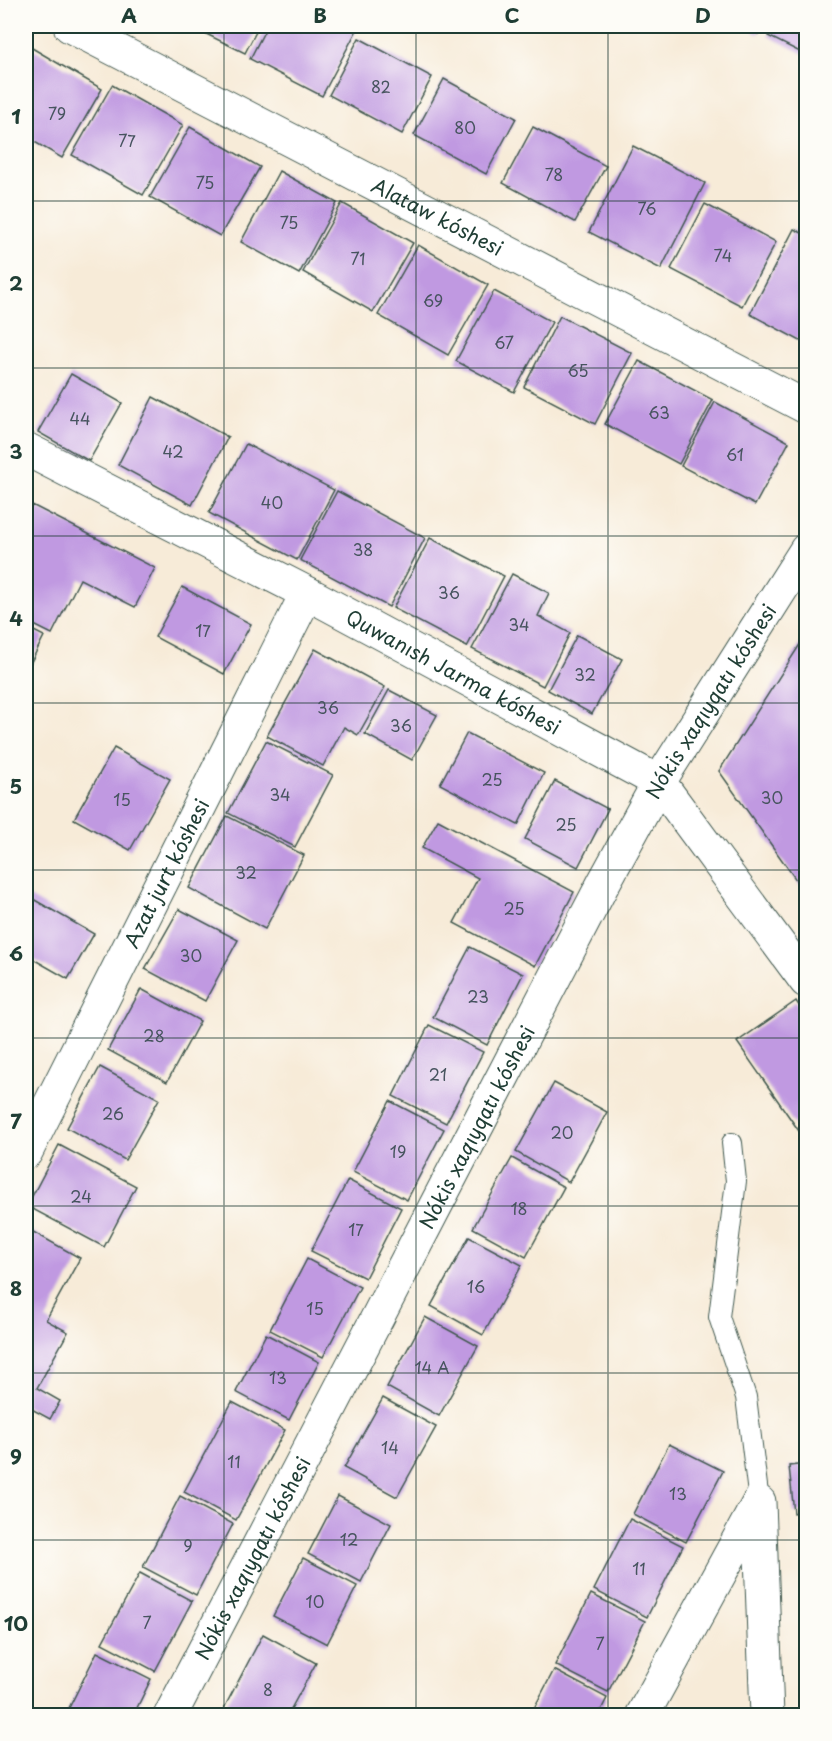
<svg xmlns="http://www.w3.org/2000/svg" width="832" height="1741" font-family="'Playpen Sans',sans-serif">
<style>
.building{fill:#c099e1}
.lines{fill:none;stroke-linecap:round;stroke-linejoin:round}
.lane-casing{stroke:#3f574d;stroke-width:22}
.street-casing{stroke:#3f574d;stroke-width:35}
.lane{stroke:#fff;stroke-width:20}
.street{stroke:#fff;stroke-width:33}
.grid{fill:none;stroke:#1f3d34;stroke-width:1.5;stroke-opacity:0.55}
.labels{text-anchor:middle;dominant-baseline:central;stroke-width:4.5;stroke-linejoin:round;paint-order:stroke}
.number-label{font-size:16px;fill:#47545f}
.street-label{font-size:20px;fill:#1f3d34;stroke:#fdfcf7}
.neatline{fill:none;stroke:#1f3d34;stroke-width:2}
.grid-label{font-size:20px;text-anchor:middle;font-weight:bold;fill:#1f3d34}
</style>
<rect width="100%" height="100%" fill="#fdfcf7"/>
<filter id="ink" filterUnits="userSpaceOnUse"><feTurbulence type="fractalNoise" baseFrequency=".0167" numOctaves="2"/><feDisplacementMap in="SourceGraphic" scale="12" xChannelSelector="R" yChannelSelector="G"/><feConvolveMatrix kernelMatrix="1 2 1 2 8 2 1 2 1" color-interpolation-filters="sRGB"/></filter>
<filter id="wash" filterUnits="userSpaceOnUse"><feTurbulence type="fractalNoise" baseFrequency=".008" numOctaves="4" result="noise"/><feDisplacementMap in="SourceGraphic" scale="24" xChannelSelector="R" yChannelSelector="G"/><feGaussianBlur stdDeviation="1.35" result="paint"/><feColorMatrix in="noise" values="0 0 0 0 0 0 0 0 0 0 0 0 0 0 0 0 0 1.4 0 .05"/><feComposite in="paint" operator="in"/></filter>
<g filter="url(#wash)">
<rect width="100%" height="100%" fill="#f7ebd8"/>
<g id="blocks">
<g class="building">
<polygon points="190,26 259,26 245,53"/>
<polygon points="267,26 359,26 322,96 250,59"/>
<polygon points="742,26 762,26 758,34"/>
<polygon points="773,26 806,26 806,55 768,36"/>
<polygon points="359,38 432,77 402,134 329,95"/>
<polygon points="32,48 102,89 62,158 26,137 26,60"/>
<polygon points="444,79 516,118 486,174 414,135"/>
<polygon points="112,85 183,125 143,195 72,155"/>
<polygon points="190,127 260,167 220,236 150,197"/>
<polygon points="533,127 606,166 575,222 503,183"/>
<polygon points="633,146 705,183 661,269 589,232"/>
<polygon points="279,171 337,203 299,274 241,242"/>
<polygon points="342,203 413,243 373,312 303,272"/>
<polygon points="705,204 776,242 742,306 671,269"/>
<polygon points="794,229 806,235 806,344 750,314"/>
<polygon points="418,245 488,285 448,355 378,315"/>
<polygon points="494,291 552,322 514,392 456,361"/>
<polygon points="560,316 632,353 595,424 524,387"/>
<polygon points="639,361 713,400 679,464 605,424"/>
<polygon points="71,374 122,403 89,461 38,432"/>
<polygon points="153,397 228,437 192,505 118,465"/>
<polygon points="715,402 789,442 755,505 681,466"/>
<polygon points="246,444 334,490 297,560 209,513"/>
<polygon points="337,491 425,538 389,607 300,560"/>
<polygon points="32,505 155,568 135,607 80,579 52,634 26,621 26,518"/>
<polygon points="430,538 504,576 467,647 393,608"/>
<polygon points="512,574 549,593 538,616 570,633 543,686 472,649"/>
<polygon points="182,587 251,624 224,674 155,637"/>
<polygon points="26,627 44,636 26,672"/>
<polygon points="577,635 622,659 592,714 548,690"/>
<polygon points="806,635 806,755 801,763 806,772 806,894 719,771"/>
<polygon points="315,649 385,687 358,735 344,727 323,766 267,736"/>
<polygon points="389,690 437,715 412,760 365,734"/>
<polygon points="467,733 544,773 518,825 440,784"/>
<polygon points="266,741 333,775 295,847 228,813"/>
<polygon points="114,748 170,779 130,850 74,819"/>
<polygon points="555,781 608,809 578,867 525,839"/>
<polygon points="227,816 304,855 265,929 189,888"/>
<polygon points="438,820 574,892 535,966 454,923 478,878 422,848"/>
<polygon points="26,895 94,934 68,979 26,955"/>
<polygon points="179,909 238,940 205,1001 145,969"/>
<polygon points="470,947 523,974 487,1045 433,1017"/>
<polygon points="141,989 200,1021 167,1082 108,1050"/>
<polygon points="796,1001 806,1016 806,1141 737,1042"/>
<polygon points="429,1025 483,1052 446,1123 393,1096"/>
<polygon points="100,1067 159,1099 125,1160 67,1128"/>
<polygon points="554,1083 607,1112 569,1182 516,1152"/>
<polygon points="390,1101 444,1129 407,1200 353,1172"/>
<polygon points="59,1145 136,1186 104,1247 27,1206"/>
<polygon points="512,1158 564,1187 526,1257 473,1228"/>
<polygon points="348,1180 401,1208 365,1278 311,1251"/>
<polygon points="26,1228 80,1258 46,1320 68,1332 37,1388 60,1401 50,1419 26,1406"/>
<polygon points="469,1237 522,1265 483,1335 431,1306"/>
<polygon points="307,1259 360,1287 323,1357 270,1330"/>
<polygon points="425,1317 478,1346 439,1416 387,1387"/>
<polygon points="266,1334 319,1362 289,1420 236,1392"/>
<polygon points="383,1398 436,1427 397,1497 344,1468"/>
<polygon points="232,1402 285,1430 236,1520 184,1492"/>
<polygon points="669,1444 723,1471 686,1542 633,1514"/>
<polygon points="806,1464 806,1511 794,1513 789,1466"/>
<polygon points="180,1496 233,1524 196,1595 143,1567"/>
<polygon points="338,1496 391,1524 361,1582 308,1554"/>
<polygon points="630,1519 683,1546 647,1617 594,1590"/>
<polygon points="303,1558 357,1586 327,1644 273,1616"/>
<polygon points="140,1573 192,1601 155,1671 102,1643"/>
<polygon points="591,1594 645,1621 608,1692 555,1665"/>
<polygon points="263,1634 316,1663 287,1716 220,1716"/>
<polygon points="97,1652 151,1679 133,1716 65,1716"/>
<polygon points="554,1670 607,1698 598,1716 530,1716"/>
</g>
</g>
</g>
<g filter="url(#ink)">
<use href="#blocks" fill-opacity="0" stroke="#3f574d" stroke-width="1.5"/>
<g class="lines">
<g class="lane-casing">
<polyline id="lane" points="732,1143 736,1181 719,1317 746,1397 759,1502"/>
</g>
<g class="street-casing">
<g id="street">
<path id="s1" d="M70 26 806 407"/>
<path id="s2" d="M26 449 307 593 659 782 806 981"/>
<path id="s3" d="M26 1152 307 593"/>
<path id="s4" d="M170 1716 603 884 659 782 806 550"/>
<polyline points="642,1716 759,1502 767,1716"/>
</g>
</g>
<use href="#lane" class="lane"/>
<use href="#street" class="street"/>
</g>
</g>
<path class="grid" d="M224 26V1716M416 26V1716M608 26V1716M26 201H806M26 368H806M26 536H806M26 703H806M26 870H806M26 1038H806M26 1206H806M26 1373H806M26 1540H806"/>
<g class="labels">
<g class="number-label">
<text x="381" y="86">82</text>
<text x="57" y="113">79</text>
<text x="465" y="127">80</text>
<text x="127" y="140">77</text>
<text x="554" y="174">78</text>
<text x="205" y="182">75</text>
<text x="647" y="208">76</text>
<text x="289" y="222">75</text>
<text x="723" y="255">74</text>
<text x="358" y="258">71</text>
<text x="433" y="300">69</text>
<text x="504" y="342">67</text>
<text x="578" y="370">65</text>
<text x="659" y="412">63</text>
<text x="80" y="418">44</text>
<text x="173" y="451">42</text>
<text x="735" y="454">61</text>
<text x="272" y="502">40</text>
<text x="363" y="549">38</text>
<text x="449" y="592">36</text>
<text x="519" y="624">34</text>
<text x="203" y="630">17</text>
<text x="585" y="674">32</text>
<text x="328" y="707">36</text>
<text x="401" y="725">36</text>
<text x="492" y="779">25</text>
<text x="280" y="794">34</text>
<text x="772" y="797">30</text>
<text x="122" y="799">15</text>
<text x="566" y="824">25</text>
<text x="246" y="872">32</text>
<text x="514" y="908">25</text>
<text x="191" y="955">30</text>
<text x="478" y="996">23</text>
<text x="154" y="1035">28</text>
<text x="438" y="1074">21</text>
<text x="113" y="1113">26</text>
<text x="562" y="1132">20</text>
<text x="398" y="1151">19</text>
<text x="81" y="1196">24</text>
<text x="519" y="1208">18</text>
<text x="356" y="1229">17</text>
<text x="476" y="1286">16</text>
<text x="315" y="1308">15</text>
<text x="432" y="1367">14 А</text>
<text x="278" y="1377">13</text>
<text x="390" y="1447">14</text>
<text x="234" y="1461">11</text>
<text x="678" y="1493">13</text>
<text x="349" y="1539">12</text>
<text x="188" y="1545">9</text>
<text x="639" y="1568">11</text>
<text x="315" y="1601">10</text>
<text x="147" y="1622">7</text>
<text x="600" y="1643">7</text>
<text x="268" y="1689">8</text>
</g>
<g class="street-label">
<text stroke="none"><textPath href="#s1" startOffset="414">Alataw kóshesi</textPath></text>
<text stroke="none"><textPath href="#s2" startOffset="482">Quwanısh Jarma kóshesi</textPath></text>
<text stroke="none"><textPath href="#s4" startOffset="1150">Nókis xaqıyqatı kóshesi</textPath></text>
<text stroke="none"><textPath href="#s3" startOffset="312">Azat jurt kóshesi</textPath></text>
<text stroke="none"><textPath href="#s4" startOffset="664">Nókis xaqıyqatı kóshesi</textPath></text>
<text stroke="none"><textPath href="#s4" startOffset="178">Nókis xaqıyqatı kóshesi</textPath></text>
</g>
</g>
<rect width="832" height="1741" fill="none" stroke="#fdfcf7" stroke-width="66"/>
<rect x="33" y="33" width="766" height="1675" class="neatline"/>
<g class="grid-label">
<text x="129" y="23">A</text>
<text x="320" y="23">B</text>
<text x="512" y="23">C</text>
<text x="703" y="23">D</text>
<text x="16" y="124">1</text>
<text x="16" y="291">2</text>
<text x="16" y="459">3</text>
<text x="16" y="626">4</text>
<text x="16" y="794">5</text>
<text x="16" y="961">6</text>
<text x="16" y="1129">7</text>
<text x="16" y="1296">8</text>
<text x="16" y="1464">9</text>
<text x="16" y="1631">10</text>
</g>
</svg>
